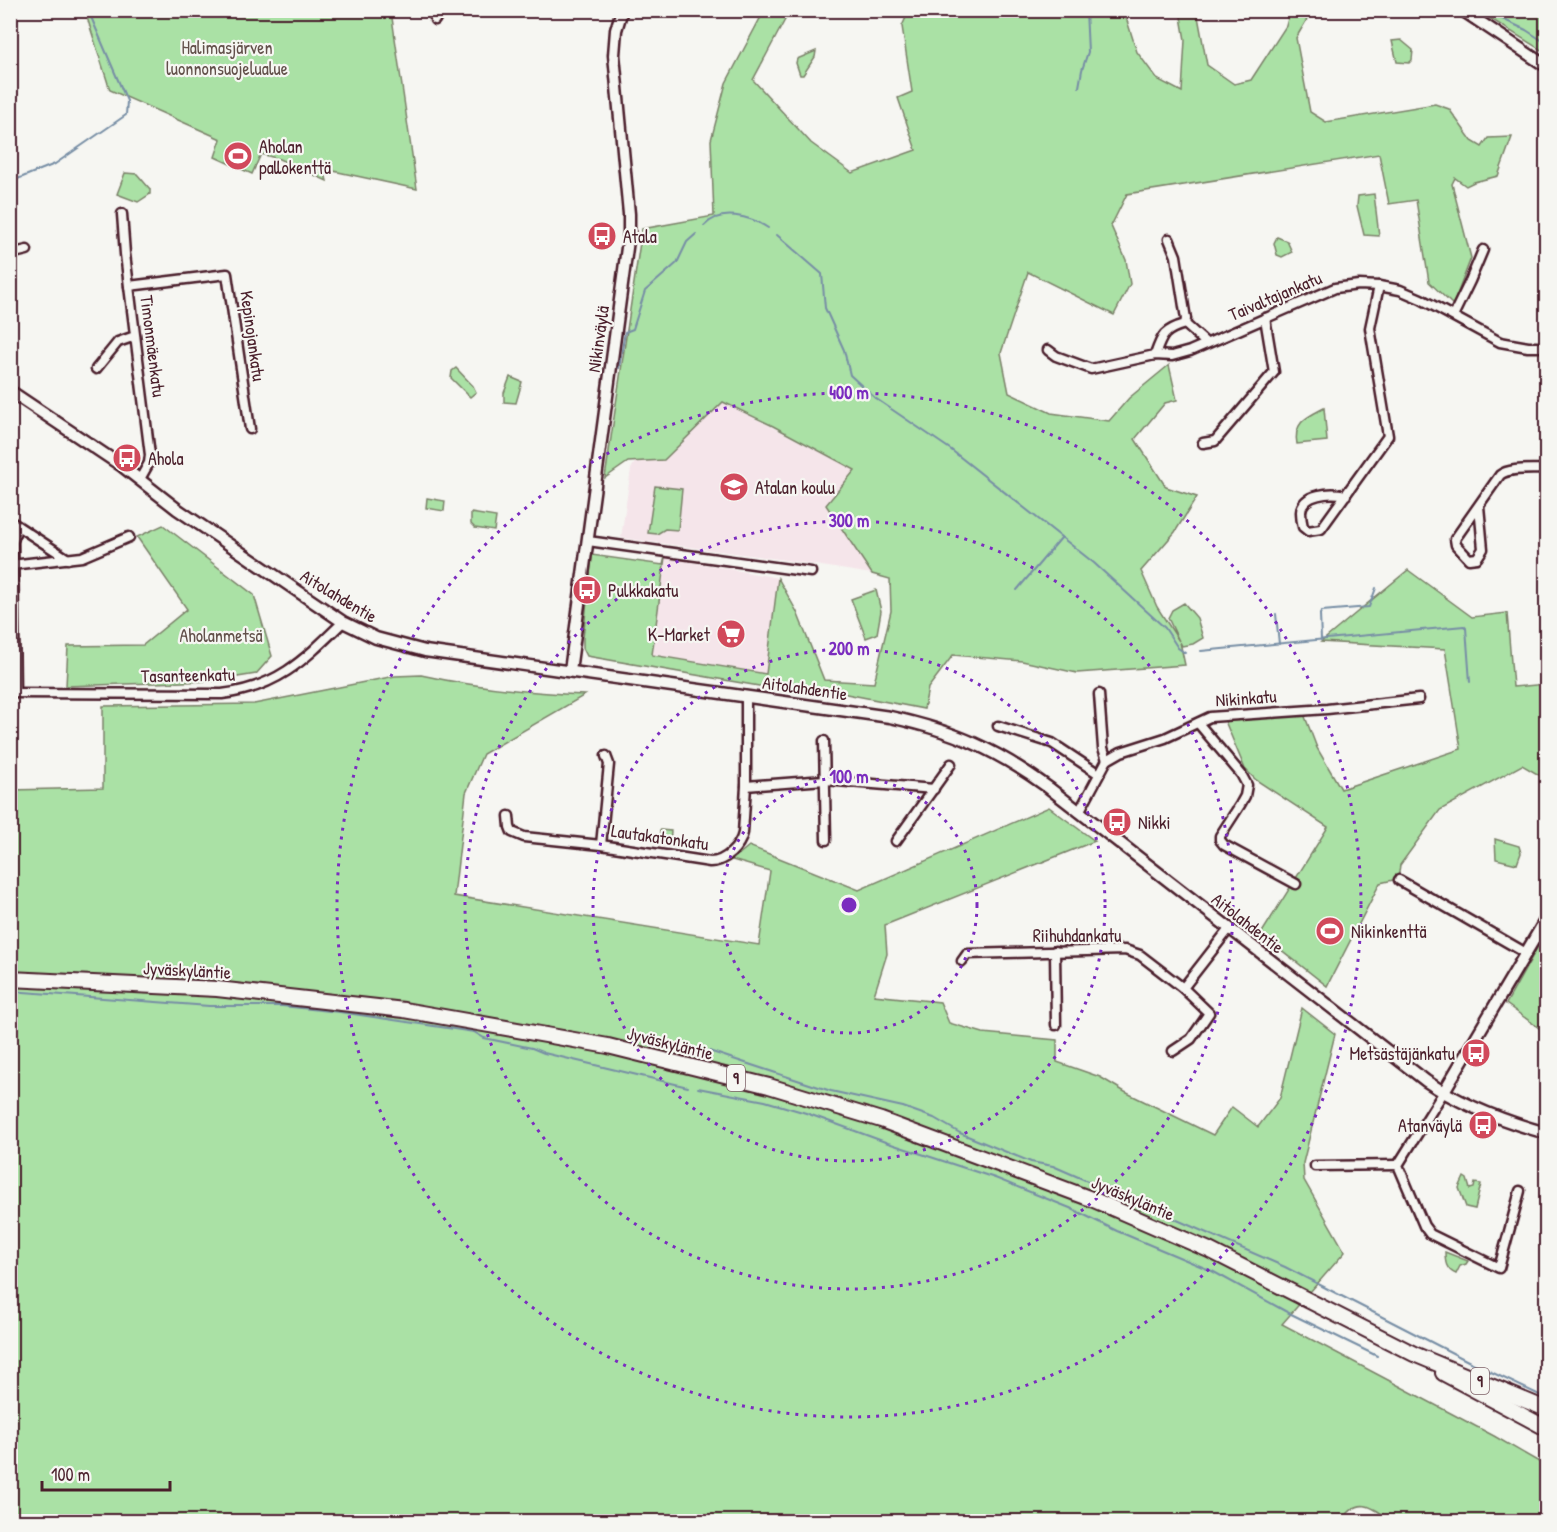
<svg xmlns="http://www.w3.org/2000/svg" width="1557" height="1532" font-family="'Patrick Hand',sans-serif">
<style>
.built{fill:#f5e5ea}
.green{fill:#aae1a5;stroke:#7a8068;stroke-width:1.5}
.lines{fill:none;stroke-linecap:round;stroke-linejoin:round}
.stream{stroke:#778ea5;stroke-width:2}
.minor-casing{stroke:#4a1f2b;stroke-width:13}
.tertiary-casing{stroke:#4a1f2b;stroke-width:15}
.secondary-casing{stroke:#4a1f2b;stroke-width:15}
.trunk-casing{stroke:#4a1f2b;stroke-width:18}
.minor{stroke:#f6f6f2;stroke-width:8}
.tertiary{stroke:#f6f6f2;stroke-width:10}
.secondary{stroke:#f6f6f2;stroke-width:10}
.trunk{stroke:#f6f6f2;stroke-width:14}
.ring{fill:none;stroke:#7b2cbf;stroke-width:3;stroke-dasharray:3 6}
.labels{text-anchor:middle;dominant-baseline:central;stroke-width:4.5;stroke-linejoin:round;paint-order:stroke}
.shield{fill:#f6f6f2;stroke:#7e6067;stroke-width:1.5}
.shield-label{font-size:16px;font-weight:bold;fill:#4a1f2b}
.park-label{font-size:18px;fill:#62504a;stroke:#f6f6f2}
.poi-label{font-size:18px;fill:#4a1f2b;stroke:#f6f6f2;text-anchor:start}
.street-label{font-size:18px;fill:#4a1f2b;stroke:#f6f6f2}
.centre{fill:#7b2cbf;stroke:#f6f6f2;stroke-width:3}
.ring-label{font-size:18px;text-anchor:middle;font-weight:bold;fill:#7b2cbf;stroke:#f6f6f2;stroke-width:4.5;stroke-linejoin:round;paint-order:stroke}
</style>
<rect width="100%" height="100%" fill="#f6f6f2"/>
<filter id="ink" filterUnits="userSpaceOnUse"><feTurbulence type="fractalNoise" baseFrequency=".0167" numOctaves="2"/><feDisplacementMap in="SourceGraphic" scale="12" xChannelSelector="R" yChannelSelector="G"/><feConvolveMatrix kernelMatrix="1 2 1 2 8 2 1 2 1" color-interpolation-filters="sRGB"/></filter>
<g filter="url(#ink)">
<g class="built">
<polygon points="723,402 856,470 826,505 872,574 778,559 621,538 631,469 635,462 664,460"/>
<polygon points="665,557 778,578 766,674 652,655"/>
</g>
<g class="green">
<polygon points="85,11 391,11 417,189 324,169 327,181 279,159 261,154 252,174 215,157 221,139 110,90"/>
<polygon points="764,11 802,11 787,16 753,80 811,143 852,173 916,150 898,98 912,92 902,26 909,11 1124,11 1137,52 1157,79 1182,92 1185,40 1180,11 1197,11 1207,65 1234,84 1251,80 1286,26 1290,11 1312,11 1296,38 1310,112 1326,122 1435,104 1449,109 1472,141 1482,147 1488,138 1512,137 1498,176 1474,182 1466,186 1455,178 1452,184 1471,258 1453,305 1429,282 1416,200 1389,204 1379,154 1127,194 1111,226 1126,260 1130,284 1114,315 1028,272 1001,353 1009,393 1051,413 1109,421 1129,398 1169,365 1177,400 1165,403 1135,439 1166,487 1197,497 1175,532 1141,571 1157,607 1179,641 1168,618 1172,610 1184,603 1197,618 1203,638 1193,644 1182,646 1180,642 1185,665 1077,673 1022,661 953,655 928,688 924,709 836,692 759,686 587,656 583,648 583,638 592,555 663,565 665,557 652,655 766,674 778,578 797,612 824,680 874,683 891,611 890,579 872,574 826,505 855,470 773,426 723,402 664,460 628,462 605,478 642,229 714,216 711,140 726,83"/>
<polygon points="1478,11 1546,11 1546,53"/>
<polygon points="1401,40 1413,50 1412,60 1409,63 1397,62 1392,41"/>
<polygon points="816,51 815,57 803,75 800,75 796,63 797,59"/>
<polygon points="125,173 137,174 150,189 150,194 138,202 117,194"/>
<polygon points="1374,194 1379,236 1364,235 1357,206 1358,196"/>
<polygon points="1277,237 1287,241 1292,252 1282,257 1277,255 1274,243"/>
<polygon points="456,368 473,386 476,392 470,397 451,378 452,371"/>
<polygon points="510,377 522,382 516,403 504,402 504,393"/>
<path d="M1324 408 1327 441 1297 444C1293 422 1307 417 1324 408Z"/>
<polygon points="655,486 682,489 678,530 665,529 657,534 648,533"/>
<polygon points="427,498 445,501 444,511 426,508"/>
<polygon points="471,513 496,517 494,531 475,528 471,524"/>
<polygon points="163,525 254,595 272,656 256,674 213,681 66,686 68,646 143,645 187,609 137,537"/>
<polygon points="1408,570 1472,617 1507,613 1513,687 1546,684 1546,777 1539,775 1522,765 1440,810 1400,865 1398,879 1380,883 1327,986 1261,934 1328,827 1256,780 1245,769 1225,721 1304,714 1317,748 1341,789 1461,749 1445,649 1321,642"/>
<polygon points="876,590 881,611 877,634 866,638 851,599"/>
<path d="M421 675C475 687 529 693 585 695L483 754 466 793 454 896 759 945 770 871 732 860 749 846 859 890 1049 807 1095 841 885 925 887 954 874 995 940 1002 949 1023 983 1033 1057 1040V1062L1100 1077 1125 1092 1213 1135 1232 1107 1258 1127 1280 1098 1302 1008 1335 1034 1303 1163 1304 1180 1345 1252 1282 1324 1494 1436 1546 1466V1521H1391C1371 1505 1358 1496 1341 1522L11 1521 10 790 103 788V706L254 704 395 676Z"/>
<polygon points="660,830 671,831 670,845 659,844"/>
<polygon points="1495,839 1519,846 1521,853 1517,864 1496,859"/>
<polygon points="1546,932 1546,1033 1506,1004"/>
<polygon points="1464,1177 1467,1179 1470,1189 1474,1188 1475,1183 1481,1184 1475,1209 1466,1207 1459,1188"/>
<path d="M1445 1252 1468 1261 1466 1264 1460 1266 1456 1274C1446 1270 1445 1262 1445 1252Z"/>
</g>
<g class="lines">
<g class="stream">
<polyline points="1496,16 1526,30 1546,43"/>
<polyline points="1079,87 1082,70 1088,52 1086,10"/>
<polyline points="10,182 55,164 126,115 127,101 88,10"/>
<path d="M704 226C720 208 750 216 768 228"/>
<polyline points="777,235 822,274 825,308 844,350 850,375 875,398 950,449 1094,563 1165,628 1178,648 1185,653"/>
<polyline points="619,368 625,332 633,329 645,291 677,263 687,242 696,234"/>
<polyline points="1017,590 1061,538"/>
<polyline points="1276,614 1279,644"/>
<polyline points="1321,640 1320,614 1322,611 1369,607 1376,588"/>
<polyline points="1201,651 1464,626 1466,628 1470,682"/>
<polyline points="10,991 209,1006 282,1006 340,1012 474,1032 484,1038 532,1048 544,1053 688,1087"/>
<polyline points="709,1051 831,1091 903,1107 934,1118 960,1133 1031,1162 1053,1166 1285,1267 1470,1362 1546,1398"/>
<polyline points="698,1088 765,1101 806,1113 888,1143 995,1178 1070,1208 1117,1231 1212,1271 1285,1311 1377,1356"/>
</g>
<g class="minor-casing">
<g id="minor">
<polyline points="435,20 440,10"/>
<polyline points="122,214 125,254 150,455 149,463 140,479"/>
<polyline points="10,254 27,250"/>
<polyline points="129,286 227,274 250,429"/>
<polyline points="1453,316 1470,281 1483,250"/>
<polyline points="1185,324 1206,343"/>
<polyline points="1048,350 1056,356 1091,369 1155,355 1172,356 1190,351 1335,288 1359,285 1379,286 1400,290 1421,299 1500,342 1528,347 1546,347"/>
<path d="M1155 355C1162 335 1164 330 1185 324L1186 319 1176 256 1169 239"/>
<polyline points="96,369 118,342 135,336"/>
<polyline points="1203,443 1215,441 1274,372 1265,318"/>
<path d="M1346 495C1331 492 1302 493 1301 512 1301 517 1302 523 1303 527L1308 531 1321 529 1388 436 1370 328 1379 286"/>
<path d="M1479 506 1483 549 1477 558 1469 559 1456 545 1455 539 1500 475C1510 467 1533 470 1546 469"/>
<polyline points="10,521 68,559"/>
<polyline points="588,541 811,572"/>
<polyline points="11,565 82,557 129,537"/>
<path d="M10 693 222 694C278 687 304 660 343 622"/>
<polyline points="15,693 13,542 17,526"/>
<polyline points="1099,694 1103,748 1107,760"/>
<polyline points="1198,723 1241,774 1247,785 1245,796 1240,805 1220,836 1220,840 1224,845 1296,884"/>
<polyline points="998,726 1052,743 1099,774"/>
<polyline points="824,741 826,840"/>
<polyline points="746,786 825,780 934,789"/>
<polyline points="1079,812 1107,760 1121,752 1165,738 1210,717 1327,709 1419,699"/>
<path d="M509 816 510 827 512 832 524 837 601 845 710 862C725 862 740 847 743 833L746 786V697"/>
<polyline points="896,841 951,764"/>
<polyline points="601,845 609,764 606,756"/>
<polyline points="1399,880 1526,953"/>
<polyline points="1055,951 1056,1025"/>
<polyline points="962,961 967,954 1125,950 1140,955 1183,988 1229,929"/>
<polyline points="1173,1051 1191,1039 1209,1013 1183,988"/>
<polyline points="1443,1093 1398,1165 1424,1226 1430,1234 1499,1268 1520,1191"/>
<polyline points="1315,1166 1398,1165"/>
</g>
</g>
<g class="tertiary-casing">
<g id="tertiary">
<polyline points="1462,10 1546,66"/>
<polyline points="570,671 629,233 629,214 614,55 616,30 622,10"/>
<polyline points="1443,1093 1546,919"/>
</g>
</g>
<g class="secondary-casing">
<path id="secondary" d="M10 391 122 466 177 509 343 622 376 638 425 651 890 717C954 731 996 749 1049 788L1426 1081C1463 1106 1503 1121 1546 1133"/>
</g>
<g class="trunk-casing">
<g id="trunk">
<polyline points="10,979 217,989 404,1010 608,1046 769,1086 881,1120 1094,1200 1209,1250 1414,1354 1546,1409"/>
<polyline points="1443,1373 1546,1428"/>
</g>
</g>
<use href="#minor" class="minor"/>
<use href="#tertiary" class="tertiary"/>
<use href="#secondary" class="secondary"/>
<use href="#trunk" class="trunk"/>
</g>
</g>
<g class="ring">
<circle cx="849" cy="905" r="128"/>
<circle cx="849" cy="905" r="256"/>
<circle cx="849" cy="905" r="384"/>
<circle cx="849" cy="905" r="512"/>
</g>
<defs>
<g id="stadium-disc" transform="scale(1.5)"><circle r="9.5" fill="#d1495b" stroke="#f6f6f2"/><path d="M0-5a6.5 5 0 1 0 0 10a6.5 5 0 1 0 0-10ZM-3.5-1.8h7v3.6h-7Z" fill="#fff"/></g>
<g id="bus-disc" transform="scale(1.5)"><circle r="9.5" fill="#d1495b" stroke="#f6f6f2"/><path d="M-5-6H5V4H4V6H2V4H-2V6H-4V4H-5ZM-3.5-4V0h7V-4ZM-3.5 1.2v1.5H-2V1.2ZM2 1.2v1.5H3.5V1.2Z" fill="#fff"/></g>
<g id="school-disc" transform="scale(1.5)"><circle r="9.5" fill="#d1495b" stroke="#f6f6f2"/><path d="M0-5L7-2L0 1L-7-2ZM-4 1L0 2.5L4 1V4Q0 6-4 4Z" fill="#fff"/></g>
<g id="supermarket-disc" transform="scale(1.5)"><circle r="9.5" fill="#d1495b" stroke="#f6f6f2"/><path d="M-6-5.5h2.5l.6 2H6L4.5 2H-2.5L-4.4-4H-6ZM-1.5 3.2a1.3 1.3 0 1 0 .1 0ZM3 3.2a1.3 1.3 0 1 0 .1 0Z" fill="#fff"/></g>
</defs>
<g fill-rule="evenodd">
<use href="#stadium-disc" x="238" y="156"/>
<use href="#bus-disc" x="602" y="236"/>
<use href="#bus-disc" x="127" y="458"/>
<use href="#school-disc" x="734" y="487"/>
<use href="#bus-disc" x="587" y="590"/>
<use href="#supermarket-disc" x="731" y="634"/>
<use href="#bus-disc" x="1117" y="822"/>
<use href="#stadium-disc" x="1330" y="931"/>
<use href="#bus-disc" x="1476" y="1053"/>
<use href="#bus-disc" x="1483" y="1125"/>
</g>
<g class="labels">
<g class="shield">
<rect x="727" y="1065" width="18" height="26" rx="4.5"/>
<rect x="1471" y="1368" width="18" height="26" rx="4.5"/>
</g>
<g class="shield-label">
<text x="736" y="1078">9</text>
<text x="1480" y="1381">9</text>
</g>
<g class="park-label">
<text x="227" y="47">Halimasjärven<tspan x="227" dy="21">luonnonsuojelualue</tspan></text>
<text x="221" y="635">Aholanmetsä</text>
</g>
<g class="poi-label">
<text x="259" y="146">Aholan<tspan x="259" dy="21">pallokenttä</tspan></text>
<text x="623" y="236">Atala</text>
<text x="148" y="458">Ahola</text>
<text x="755" y="487">Atalan koulu</text>
<text x="608" y="590">Pulkkakatu</text>
<text x="710" y="634" text-anchor="end">K-Market</text>
<text x="1138" y="822">Nikki</text>
<text x="1351" y="931">Nikinkenttä</text>
<text x="1455" y="1053" text-anchor="end">Metsästäjänkatu</text>
<text x="1462" y="1125" text-anchor="end">Atanväylä</text>
</g>
<g class="street-label">
<text transform="translate(1275 296) rotate(-23)">Taivaltajankatu</text>
<text transform="translate(253 336) rotate(82)">Kepinojankatu</text>
<text transform="translate(598 339) rotate(-82)">Nikinväylä</text>
<text transform="translate(153 346) rotate(83)">Timonmäenkatu</text>
<text transform="translate(339 596) rotate(31)">Aitolahdentie</text>
<text transform="translate(188 675) rotate(-1)">Tasanteenkatu</text>
<text transform="translate(805 688) rotate(8)">Aitolahdentie</text>
<text transform="translate(1246 698) rotate(-4)">Nikinkatu</text>
<text transform="translate(660 837) rotate(8)">Lautakatonkatu</text>
<text transform="translate(1248 923) rotate(38)">Aitolahdentie</text>
<text x="1077" y="935">Riihuhdankatu</text>
<text transform="translate(187 970) rotate(3)">Jyväskyläntie</text>
<text transform="translate(670 1043) rotate(14)">Jyväskyläntie</text>
<text transform="translate(1133 1198) rotate(23)">Jyväskyläntie</text>
</g>
</g>
<circle cx="849" cy="905" r="9" class="centre"/>
<g class="ring-label">
<text x="849" y="399">400 m</text>
<text x="849" y="527">300 m</text>
<text x="849" y="655">200 m</text>
<text x="849" y="783">100 m</text>
</g>
<rect width="1557" height="1532" fill="none" stroke="#f6f6f2" stroke-width="36"/>
<rect x="18" y="18" width="1521" height="1496" fill="none" stroke="#4a1f2b" stroke-width="2" filter="url(#ink)"/>
<path d="M42 1481v9h128v-9" fill="none" stroke="#4a1f2b" stroke-width="3"/>
<text x="51" y="1481" font-size="18" fill="#4a1f2b" stroke="#f6f6f2" stroke-width="4.5" paint-order="stroke">100 m</text>
</svg>
